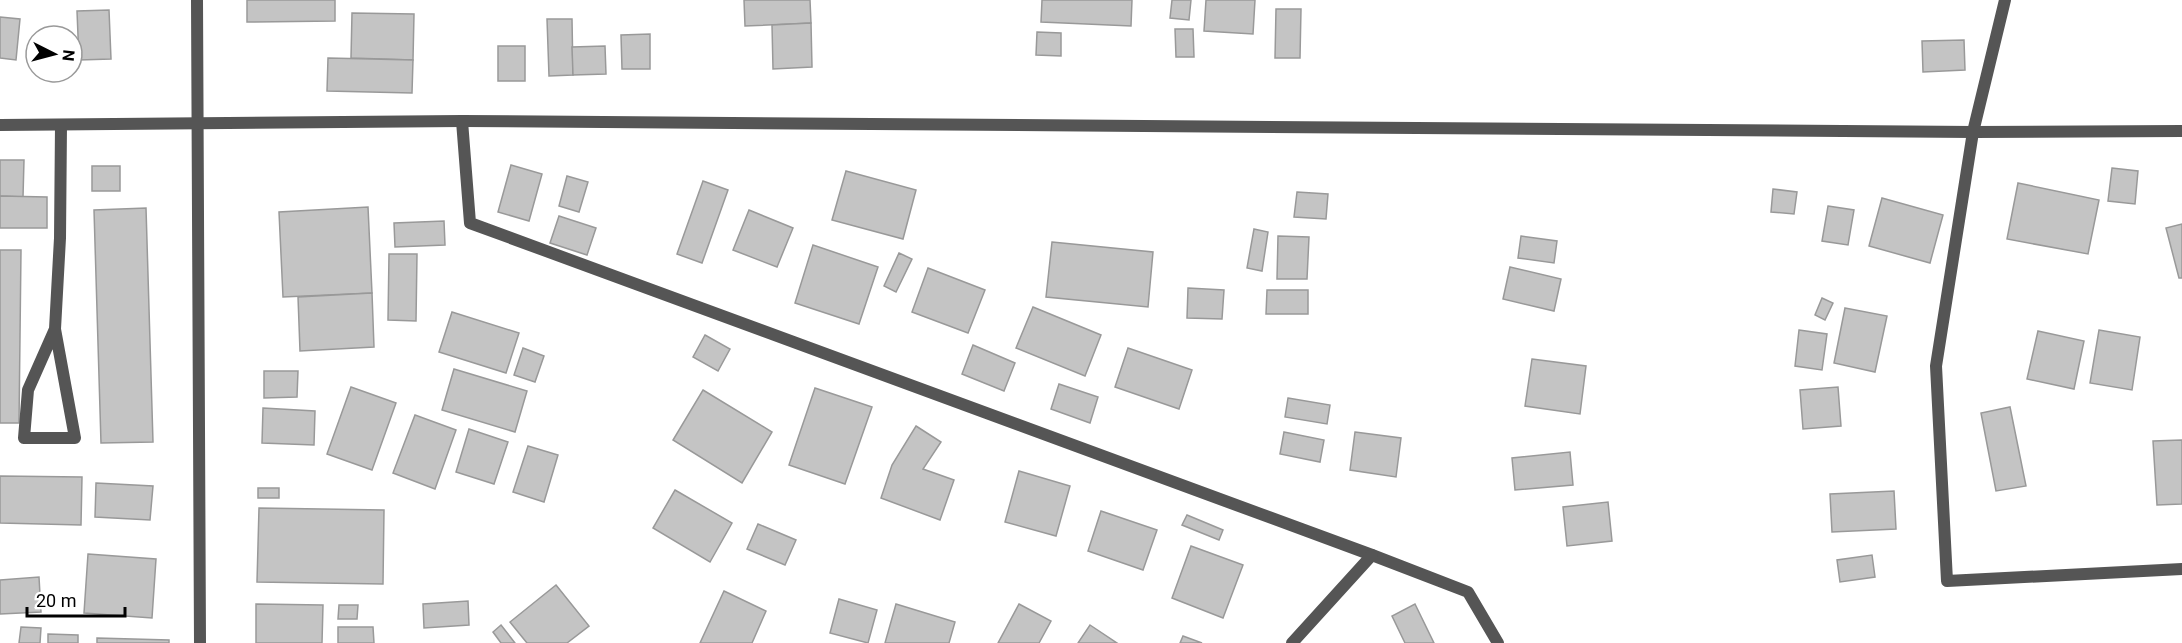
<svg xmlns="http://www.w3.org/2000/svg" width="2182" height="643" font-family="Roboto,sans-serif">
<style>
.building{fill:#c4c4c4;stroke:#999;stroke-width:1.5}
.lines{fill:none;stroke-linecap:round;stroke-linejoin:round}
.service{stroke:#555;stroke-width:12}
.minor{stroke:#555;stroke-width:12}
.tertiary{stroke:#555;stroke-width:12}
</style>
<rect width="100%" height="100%" fill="#fff"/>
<g class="building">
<polygon points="247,0 335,0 335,21 247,22"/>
<polygon points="744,0 810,0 811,23 745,26"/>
<polygon points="1042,0 1132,0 1131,26 1041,22"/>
<polygon points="1172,0 1191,0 1189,20 1170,18"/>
<polygon points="1206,0 1255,0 1253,34 1204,31"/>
<polygon points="1276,9 1301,9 1300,58 1275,58"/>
<polygon points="109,10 111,59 79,60 77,11"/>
<polygon points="352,13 414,14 413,60 351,58"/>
<polygon points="0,17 20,19 16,60 0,58"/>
<polygon points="547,19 572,19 573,75 549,76"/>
<polygon points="811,23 812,67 773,69 772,25"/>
<polygon points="1175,29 1193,29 1194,57 1176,57"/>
<polygon points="1037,32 1061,33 1061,56 1036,55"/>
<polygon points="650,34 650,69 622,69 621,35"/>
<polygon points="1964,40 1965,70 1923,72 1922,41"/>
<rect x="498" y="46" width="27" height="35"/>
<polygon points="605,46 606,74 573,75 572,47"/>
<polygon points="328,58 413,60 412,93 327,91"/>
<polygon points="0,160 24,160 23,197 0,196"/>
<polygon points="511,165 542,174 529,221 498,212"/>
<rect x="92" y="166" width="28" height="25"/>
<polygon points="2112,168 2138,171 2135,204 2108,201"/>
<polygon points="846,171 916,190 903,239 832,220"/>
<polygon points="567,176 588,182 579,212 559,206"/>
<polygon points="703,181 728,190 702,263 677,254"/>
<polygon points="2018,183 2099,200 2088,254 2007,239"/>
<polygon points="1773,189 1797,192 1794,214 1771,212"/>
<polygon points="1297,192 1328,194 1326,219 1294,217"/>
<polygon points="0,196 47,197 47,228 0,228"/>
<polygon points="1882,198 1943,215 1930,263 1869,246"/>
<polygon points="1828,206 1854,210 1848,245 1822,241"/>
<polygon points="368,207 372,293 283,297 279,212"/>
<polygon points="146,208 153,442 101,443 94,210"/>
<polygon points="749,210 793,228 777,267 733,250"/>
<polygon points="559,216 596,228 587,255 550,243"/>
<polygon points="444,221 445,245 395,247 394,223"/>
<polygon points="2182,224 2182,278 2179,278 2166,228"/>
<polygon points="1254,229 1268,232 1262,271 1247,268"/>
<polygon points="1278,236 1309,237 1307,279 1277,279"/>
<polygon points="1521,236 1557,241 1554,263 1518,258"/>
<polygon points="1052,242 1153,252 1148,307 1046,297"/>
<polygon points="813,245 878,267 859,324 795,303"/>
<polygon points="0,250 21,250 19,423 0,423"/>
<polygon points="899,253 912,259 896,292 884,286"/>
<polygon points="389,254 417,254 416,321 388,320"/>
<polygon points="1510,267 1561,279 1554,311 1503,299"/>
<polygon points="928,268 985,290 968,333 912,312"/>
<polygon points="1188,288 1224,290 1222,319 1187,318"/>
<polygon points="1267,290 1308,290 1308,314 1266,314"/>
<polygon points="372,293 374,347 300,351 298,297"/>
<polygon points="1822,298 1833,303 1825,320 1815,315"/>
<polygon points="1033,307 1101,335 1085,376 1016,348"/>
<polygon points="1845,308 1887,316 1875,372 1834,363"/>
<polygon points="452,312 519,333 506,373 439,352"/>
<polygon points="1799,330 1827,334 1822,370 1795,366"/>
<polygon points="2099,330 2140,337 2132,390 2090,383"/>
<polygon points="2038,331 2084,341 2074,389 2027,379"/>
<polygon points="705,335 730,349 718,371 693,357"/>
<polygon points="973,345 1015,363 1004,391 962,374"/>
<polygon points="523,348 544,356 535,382 514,375"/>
<polygon points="1128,348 1192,370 1179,409 1115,387"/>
<polygon points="1532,359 1586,366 1580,414 1525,406"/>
<polygon points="454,369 527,391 515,432 442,410"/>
<polygon points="264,371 298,371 297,397 264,398"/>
<polygon points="1059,384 1098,397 1090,423 1051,409"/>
<polygon points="351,387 396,403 372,470 327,454"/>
<polygon points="1838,387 1841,426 1803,429 1800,390"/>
<polygon points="815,388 872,407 845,484 789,465"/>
<polygon points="703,390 772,432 742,483 673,440"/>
<polygon points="1288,398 1330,405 1327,424 1285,417"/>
<polygon points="2010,407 2026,486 1996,491 1981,413"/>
<polygon points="263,408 315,411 314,445 262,443"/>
<polygon points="415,415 456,430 435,489 393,473"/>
<polygon points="916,426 941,442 923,469 954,480 940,520 881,498 892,465"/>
<polygon points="469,429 508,442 494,484 456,472"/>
<polygon points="1284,432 1324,440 1320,462 1280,454"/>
<polygon points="1355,432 1401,438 1396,477 1350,470"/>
<polygon points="2182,440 2182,504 2157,505 2153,441"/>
<polygon points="528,446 558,455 544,502 513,492"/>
<polygon points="1570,452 1573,485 1515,490 1512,458"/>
<polygon points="1019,471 1070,486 1056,536 1005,522"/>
<polygon points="0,476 82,477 81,525 0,523"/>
<polygon points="96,483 153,486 150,520 95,517"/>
<rect x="258" y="488" width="21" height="10"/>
<polygon points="675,490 732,523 710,562 653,528"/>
<polygon points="1894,491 1896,529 1832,532 1830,494"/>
<polygon points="1608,502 1612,541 1567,546 1563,507"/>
<polygon points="259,508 384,510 383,584 257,582"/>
<polygon points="1101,511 1157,530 1143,570 1088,551"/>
<polygon points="1187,515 1223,530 1219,540 1182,525"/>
<polygon points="758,524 796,540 785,565 747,549"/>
<polygon points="1191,546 1243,565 1223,618 1172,598"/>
<polygon points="88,554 156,559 152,618 84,613"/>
<polygon points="1872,555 1875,577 1840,582 1837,560"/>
<polygon points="39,577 41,612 0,614 0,580"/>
<polygon points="556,585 589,626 567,643 527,643 510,622"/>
<polygon points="724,591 766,611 752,643 700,643"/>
<polygon points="839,599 877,610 868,643 830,633"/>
<polygon points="468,601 469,625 424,628 423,604"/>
<polygon points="256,604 323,605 322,643 256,643"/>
<polygon points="896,604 955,622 949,643 885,643"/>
<polygon points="1019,604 1051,621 1039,643 998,643"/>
<polygon points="1415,604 1434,643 1405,643 1392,616"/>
<polygon points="339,605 358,605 357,619 338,619"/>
<polygon points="501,625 515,643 501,643 493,632"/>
<polygon points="1090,625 1117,643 1078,643"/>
<polygon points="21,627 41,628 40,643 19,643"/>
<polygon points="338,627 373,627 374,643 338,643"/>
<polygon points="48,634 78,635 78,643 48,643"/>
<polygon points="1183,636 1202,643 1180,643"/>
<polygon points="97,638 169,640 169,643 97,643"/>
</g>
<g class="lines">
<polyline class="service" points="55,329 28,390 24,438 75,438 55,329 60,238 61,125"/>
<g class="minor">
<polyline points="2005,0 1973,132 1936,366 1947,581 2182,569"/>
<polyline points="462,121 470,223 1372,555 1468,592 1498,643"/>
<polyline points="1292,643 1372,555"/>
</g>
<g class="tertiary">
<polyline points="197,0 200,643"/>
<polyline points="0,125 462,121 1973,132 2182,131"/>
</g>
</g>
<g transform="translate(54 54) rotate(96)"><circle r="28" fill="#ffffff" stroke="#999999" stroke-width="1.5"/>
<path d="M0-4.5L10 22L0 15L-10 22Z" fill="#000000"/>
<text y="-9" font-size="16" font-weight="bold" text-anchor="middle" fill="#000000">N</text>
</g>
<path d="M27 607v9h98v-9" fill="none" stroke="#000000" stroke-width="3"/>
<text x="36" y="607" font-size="18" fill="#000000" stroke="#ffffff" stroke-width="4.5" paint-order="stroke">20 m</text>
</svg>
